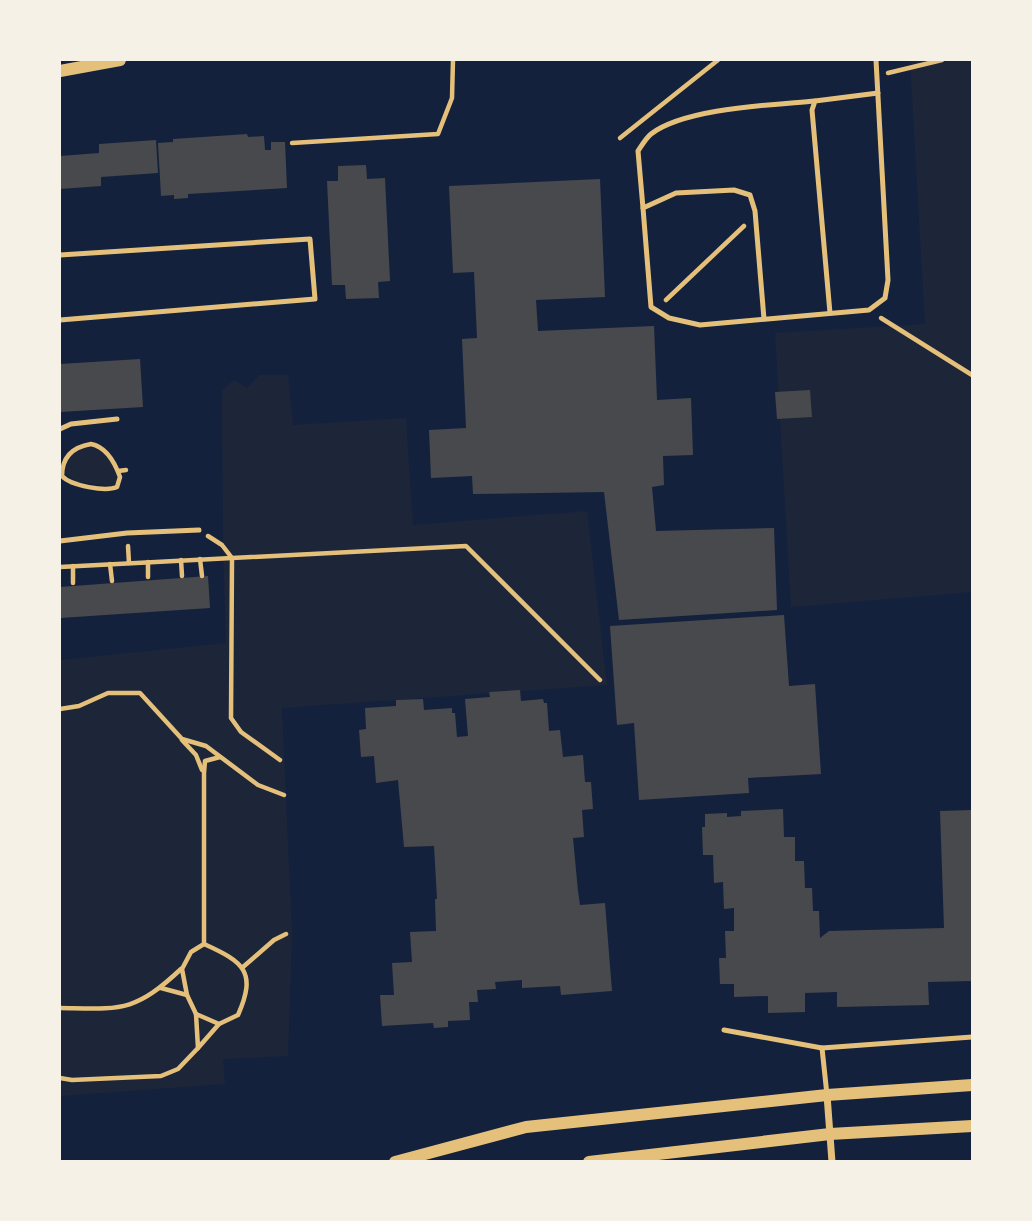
<svg xmlns="http://www.w3.org/2000/svg" width="1032" height="1221" font-family="Poppins,sans-serif">
<style>
.green{fill:#1d2539}
.building{fill:#48494c}
.lines{fill:none;stroke-linecap:round;stroke-linejoin:round}
.path{stroke:#e5c07b;stroke-width:4.5}
.service{stroke:#e5c07b;stroke-width:5}
.minor{stroke:#e5c07b;stroke-width:7}
.tertiary{stroke:#e5c07b;stroke-width:12}
</style>
<rect width="100%" height="100%" fill="#14213d"/>
<g class="green">
<polygon points="910,60 972,60 972,592 791,607 775,333 925,324"/>
<polygon points="259,375 288,375 293,425 406,418 413,525 587,511 607,685 282,708 292,935 288,1056 223,1059 225,1084 60,1096 60,660 226,643 223,548 222,390 234,380 247,388"/>
<path d="M95 447C107 453 114 467 118 479L113 486 77 482 65 473C65 455 78 448 95 447Z"/>
</g>
<g class="building">
<polygon points="247,134 248,137 264,136 265,150 271,150 271,142 285,142 287,188 188,194 188,198 174,199 174,195 161,196 158,143 173,142 173,139"/>
<polygon points="156,140 158,173 101,177 101,186 60,189 60,156 99,153 99,144"/>
<polygon points="366,165 367,179 385,178 390,281 378,282 379,298 346,299 345,285 332,285 327,181 338,181 338,166"/>
<polygon points="600,179 605,297 536,300 538,331 654,326 657,400 691,398 693,455 663,456 664,485 652,487 656,531 774,528 777,610 619,620 604,492 473,494 472,476 431,478 429,430 466,428 462,339 477,338 474,272 453,273 449,186"/>
<polygon points="140,359 143,407 60,412 60,364"/>
<polygon points="810,390 812,417 777,419 775,392"/>
<polygon points="208,576 210,608 60,618 60,587"/>
<polygon points="784,615 789,686 815,684 821,774 748,778 749,793 639,800 634,723 617,725 610,626"/>
<polygon points="520,690 521,701 543,699 544,703 547,703 549,731 560,730 563,757 583,755 585,782 591,782 593,809 582,810 584,837 573,838 578,891 580,905 605,903 612,991 561,995 560,986 522,988 522,980 495,982 496,989 477,990 478,1002 469,1002 470,1020 448,1021 448,1027 434,1028 433,1023 382,1026 380,995 394,995 392,963 412,962 410,932 436,931 435,899 437,899 434,846 404,847 398,780 376,783 374,756 361,757 359,730 366,729 365,708 396,706 396,700 423,699 424,710 452,708 452,713 455,713 457,737 468,736 465,699 490,697 489,692"/>
<polygon points="783,809 784,837 795,837 795,861 804,861 805,888 812,888 813,911 819,911 820,938 829,931 944,928 940,811 972,810 972,981 928,982 929,1005 837,1007 837,992 805,993 805,1012 768,1013 768,996 734,997 734,984 720,984 719,958 726,958 725,931 734,931 734,908 724,909 723,882 714,883 713,855 703,855 702,827 705,827 705,814 727,813 727,817 741,816 741,811"/>
</g>
<g class="lines">
<g class="path">
<polyline points="888,73 942,60"/>
<polyline points="620,138 718,60"/>
<polyline points="292,143 438,134 452,98 453,60"/>
<polyline points="666,300 744,226"/>
<polyline points="881,318 972,375"/>
<path d="M91 444C107 447 115 463 120 477L117 487C106 492 71 486 62 476 62 457 73 447 91 444Z"/>
<polyline points="118,471 126,470"/>
<polyline points="208,536 222,545 232,558 231,718 241,732 280,760"/>
<polyline points="128,546 129,563"/>
<polyline points="200,559 202,576"/>
<polyline points="181,560 182,576"/>
<polyline points="148,562 148,577"/>
<polyline points="110,564 112,581"/>
<polyline points="73,566 73,583"/>
<polyline points="60,567 466,546 600,680"/>
<polyline points="60,709 79,706 108,693 140,693 182,739 206,746 258,785 284,795"/>
<polyline points="182,740 196,755 202,770"/>
<polyline points="243,967 274,940 286,934"/>
<polyline points="161,988 187,995"/>
<path d="M60 1008C121 1009 134 1013 181 969"/>
<polyline points="196,1014 219,1024"/>
<path d="M198 1048 219 1024 238 1015C257 972 244 962 204 944"/>
<polyline points="60,1078 72,1080 161,1076 178,1069 198,1048 196,1014 187,995 182,969 191,952 204,944 204,773 205,761 220,757"/>
</g>
<g class="service">
<path d="M643 208 638 151C642 145 646 138 651 134 685 108 772 105 815 101"/>
<polyline points="60,255 310,239 315,299 60,320"/>
<polyline points="830,313 812,110 815,101 878,93"/>
<polyline points="764,319 755,211 750,195 734,190 676,193 643,208 651,307 669,318 700,325 869,310 885,298 888,280 876,60"/>
<polyline points="60,429 71,424 117,419"/>
<polyline points="60,541 127,533 199,530"/>
<polyline points="724,1030 822,1048 972,1037"/>
<polyline points="822,1048 827,1095"/>
</g>
<polyline class="minor" points="827,1095 832,1162"/>
<g class="tertiary">
<polyline points="60,71 120,60"/>
<polyline points="395,1162 526,1127 827,1095 972,1085"/>
<polyline points="589,1162 830,1134 972,1126"/>
</g>
</g>
<rect width="1032" height="1221" fill="none" stroke="#f6f1e7" stroke-width="122"/>
</svg>
